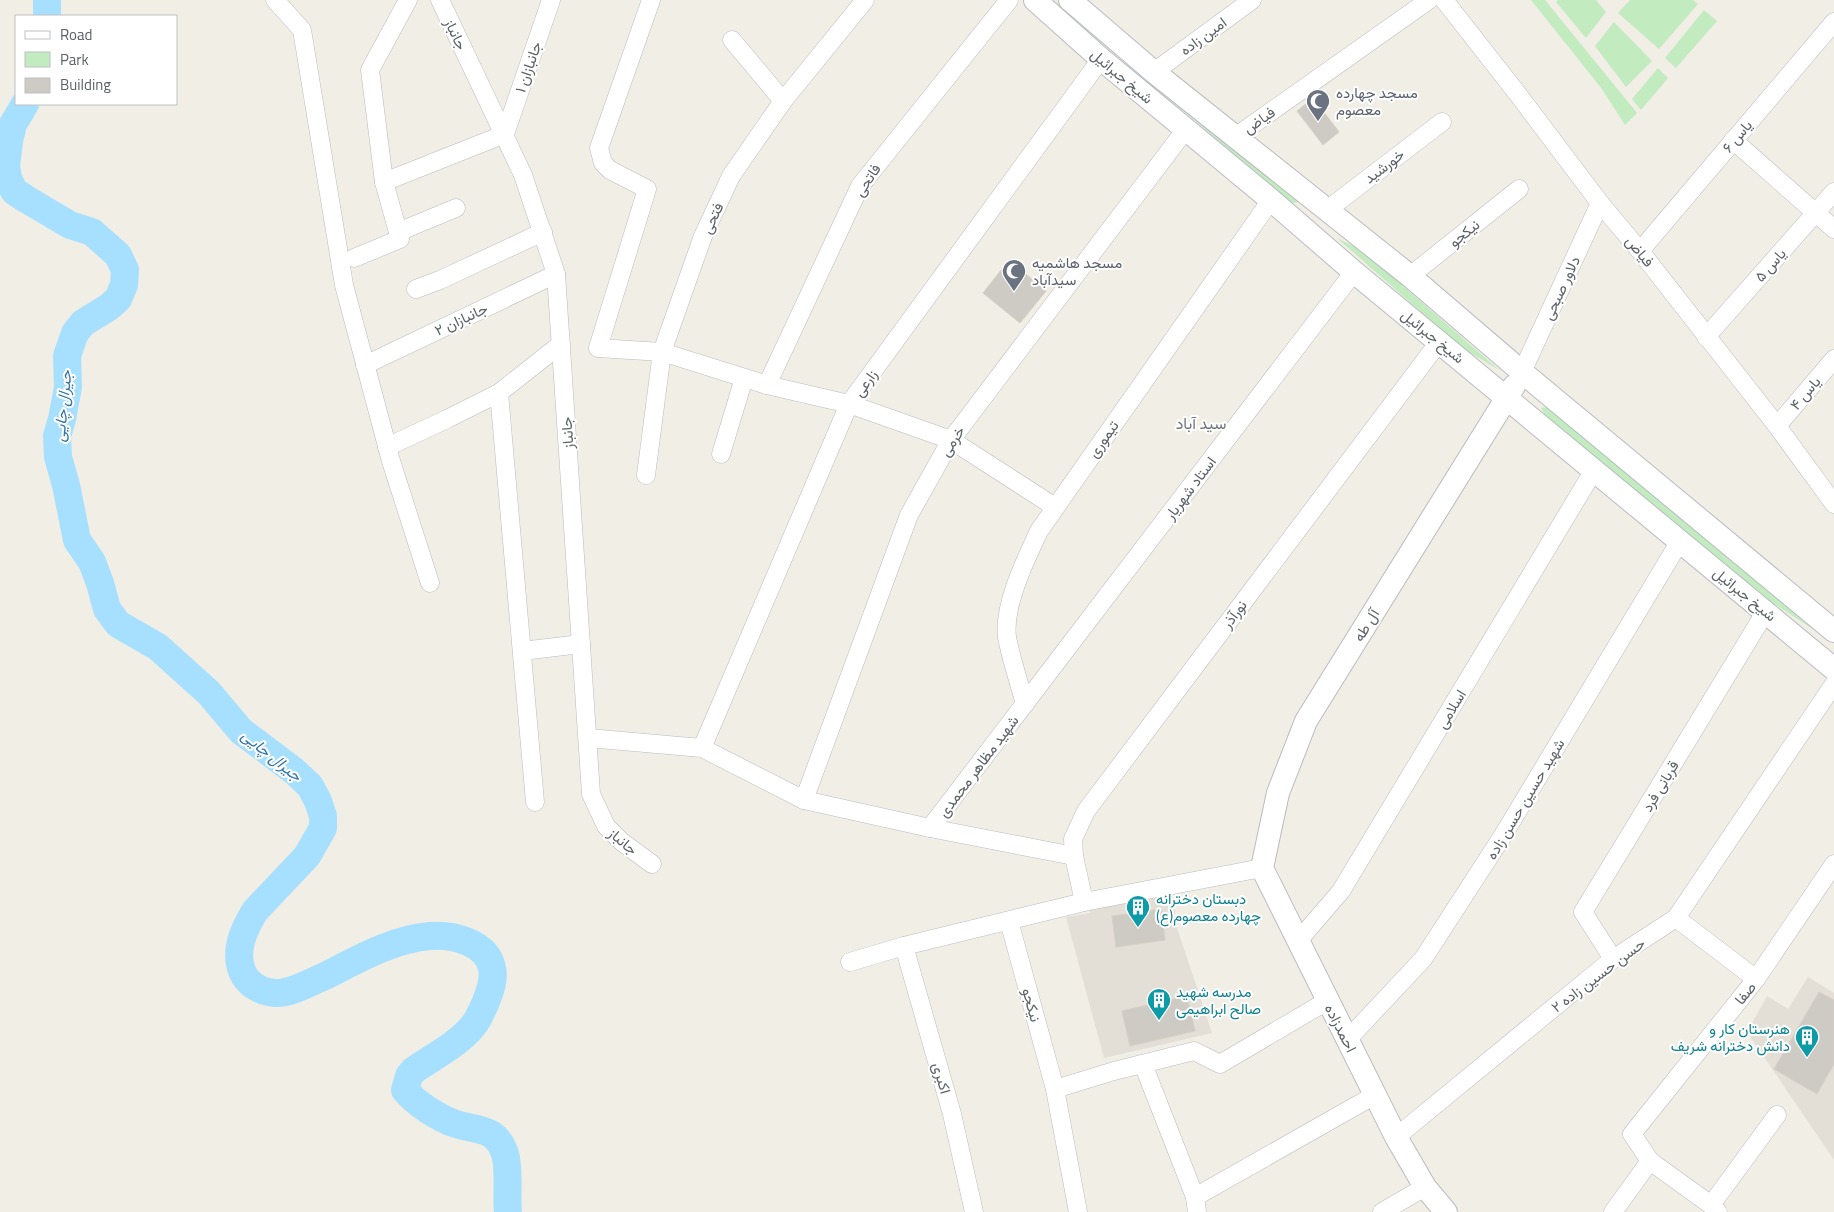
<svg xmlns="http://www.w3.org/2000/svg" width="1834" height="1212" font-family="'Titillium Web',Vazirmatn,sans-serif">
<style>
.education{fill:#e3dfd6}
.green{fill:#c3ebc0}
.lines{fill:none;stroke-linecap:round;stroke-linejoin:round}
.river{stroke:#a7e0ff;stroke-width:28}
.building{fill:#cecac4;stroke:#d7cfc3}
.minor-casing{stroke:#b8bcc0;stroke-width:19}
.tertiary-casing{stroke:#b8bcc0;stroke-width:24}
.minor{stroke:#fff;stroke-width:18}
.tertiary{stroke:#fff;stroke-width:22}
.labels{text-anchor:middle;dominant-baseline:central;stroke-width:4;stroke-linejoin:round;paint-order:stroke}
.street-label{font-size:15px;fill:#5d6268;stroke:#fff}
.worship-label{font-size:15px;fill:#5b616d;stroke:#fff;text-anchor:start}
.culture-label{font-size:15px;fill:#0d838f;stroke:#fff;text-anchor:start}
.water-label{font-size:16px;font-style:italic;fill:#3377ab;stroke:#fff}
.neighbourhood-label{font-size:16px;fill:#6e757a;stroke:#fff}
</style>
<rect width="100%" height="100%" fill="#f1eee5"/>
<g class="education">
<polygon points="1172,892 1177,928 1212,1033 1104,1058 1066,917 1090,913 1089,905"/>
<polygon points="1808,977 1834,993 1834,1160 1747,1032 1767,996 1788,1009"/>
</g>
<g class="green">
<polygon points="1053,0 1107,38 1304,202 1289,203 1165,94"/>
<polygon points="1531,0 1545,0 1637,113 1625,125 1602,89"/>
<polygon points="1558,0 1596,0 1606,12 1586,38 1556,2"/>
<polygon points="1630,0 1693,0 1698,4 1659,49 1618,13"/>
<polygon points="1704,10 1717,21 1676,68 1665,58"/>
<polygon points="1614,22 1652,61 1626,87 1595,46"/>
<polygon points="1658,68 1668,78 1641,110 1632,99"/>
<polygon points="1337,238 1363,251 1499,370 1461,347"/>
<polygon points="1548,407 1831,641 1767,599 1547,418 1541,408"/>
</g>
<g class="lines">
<g class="river">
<polyline points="47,16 47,0"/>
<path d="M25 104 13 124 9 141 6 166 8 178 14 191 26 199 70 225 92 232 118 255 125 270 124 285 118 299 109 307 83 323 75 333 67 356 68 387 62 419 57 436 58 457 66 485 77 540 92 562 100 583 107 609 118 624 158 647 209 693 241 731 294 771 310 786 318 801 323 816V828L307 856 255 911C244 929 234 950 242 971 247 984 261 992 275 993 290 994 311 982 325 976 357 960 393 939 430 936 453 934 487 943 492 968 495 980 489 994 485 1004 481 1012 478 1021 472 1027 457 1045 433 1057 414 1070L409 1076 405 1090C415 1103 440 1119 456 1124 479 1131 496 1127 505 1154 510 1170 506 1195 508 1212"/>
</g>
</g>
<g class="building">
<polygon points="1313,98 1339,132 1323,145 1297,111"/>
<polygon points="1009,260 1046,291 1020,323 983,293"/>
<polygon points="1161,909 1165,940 1116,947 1112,916"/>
<polygon points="1819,992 1834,1000 1834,1064 1817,1094 1774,1069"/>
<polygon points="1187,996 1195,1031 1130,1046 1122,1011"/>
</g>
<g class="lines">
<g class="minor-casing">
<g id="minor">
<polyline points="275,0 302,30 344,285 391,461 430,583"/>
<polyline points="440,0 523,175 556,274 591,794 606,826 622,842 652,864"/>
<polyline points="651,0 599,148 603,163 610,170 647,189 598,348 662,352 767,385 849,404 951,440 1055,507"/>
<polyline points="1444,0 1520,97 1600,203 1640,251 1777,426 1834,504"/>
<polyline points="732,40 783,101"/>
<polyline points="1154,72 1252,0"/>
<polyline points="1235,137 1429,0"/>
<polyline points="1733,140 1834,229"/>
<polyline points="384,182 505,134 551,0"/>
<polyline points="1327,210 1442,122"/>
<polyline points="398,232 456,208"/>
<polyline points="1640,251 1834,22"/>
<polyline points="354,258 400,239 384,182 370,70 408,0"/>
<polyline points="1410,276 1519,189"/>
<polyline points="416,289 440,280 543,232"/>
<polyline points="1706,337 1834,192"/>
<polyline points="365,365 556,274"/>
<polyline points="1522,372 1600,203"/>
<polyline points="767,385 860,186 1009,0"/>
<polyline points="499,393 535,802"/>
<polyline points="1777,426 1834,359"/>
<polyline points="387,447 447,419 499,393 561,344"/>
<polyline points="721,454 744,378"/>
<polyline points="646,475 662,352 703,236 731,176 783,101 865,0"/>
<polyline points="522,651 581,644"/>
<path d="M1025 704C1019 682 1011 659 1007 637 1003 605 1026 559 1039 531L1271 200"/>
<polyline points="588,738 702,748 804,800 930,828 1074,856"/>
<polyline points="702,748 849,404 1101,59"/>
<polyline points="804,800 909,515 951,440 1186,129"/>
<polyline points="930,828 1354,272"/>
<polyline points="1084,902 1074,856 1073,839 1086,811 1439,342"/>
<polyline points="1676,918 1756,979"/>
<polyline points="1009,921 1055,1089 1078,1212"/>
<polyline points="1298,941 1341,891 1594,470"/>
<polyline points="904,946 952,1114 974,1212"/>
<polyline points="1613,959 1583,912 1766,611"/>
<polyline points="850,962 904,946 1084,902 1262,868"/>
<polyline points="1347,1040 1423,959 1502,837 1680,541"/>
<polyline points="1143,1064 1195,1197"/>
<polyline points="1055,1089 1114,1071 1194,1051 1220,1064 1327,1001"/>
<polyline points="1396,1137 1613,959 1676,918 1834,684"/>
<polyline points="1650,1161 1711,1205 1718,1212"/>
<polyline points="1711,1205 1777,1115"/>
<polyline points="1197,1212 1195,1197 1375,1095"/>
<polyline points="1382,1212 1425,1187"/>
<polyline points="1613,1212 1650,1161 1632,1134 1756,979 1834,864"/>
</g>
</g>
<g class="tertiary-casing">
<g id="tertiary">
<polyline points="1035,0 1101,59 1271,200 1354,272 1834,669"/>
<polyline points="1070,0 1154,72 1410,276 1522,372 1834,631"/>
<polyline points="1446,1212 1425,1187 1396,1137 1262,868 1278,793 1306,721 1514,386"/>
</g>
</g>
<use href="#minor" class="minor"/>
<use href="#tertiary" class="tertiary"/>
</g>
<defs>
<g id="mosque-pin" transform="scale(1.25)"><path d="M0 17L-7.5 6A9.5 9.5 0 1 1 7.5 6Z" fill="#6b7280" stroke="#fff"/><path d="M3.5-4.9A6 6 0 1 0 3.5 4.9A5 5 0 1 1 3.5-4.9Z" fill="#fff"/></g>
<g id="building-pin" transform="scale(1.25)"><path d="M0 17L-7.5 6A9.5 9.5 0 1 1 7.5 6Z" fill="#0f9aa8" stroke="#fff"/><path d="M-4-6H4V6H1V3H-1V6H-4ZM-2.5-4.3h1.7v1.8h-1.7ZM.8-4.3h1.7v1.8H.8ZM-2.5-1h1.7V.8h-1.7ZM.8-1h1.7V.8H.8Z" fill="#fff"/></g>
</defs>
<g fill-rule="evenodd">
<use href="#mosque-pin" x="1318" y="101"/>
<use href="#mosque-pin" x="1014" y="271"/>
<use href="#building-pin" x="1138" y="907"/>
<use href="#building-pin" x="1159" y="1000"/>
<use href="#building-pin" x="1807" y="1037"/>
</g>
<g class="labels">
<g class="street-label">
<text transform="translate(456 34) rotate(64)">جانباز</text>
<text transform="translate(1203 36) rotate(-36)">امین زاده</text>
<text transform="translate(528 67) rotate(-71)">جانبازان ۱</text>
<text transform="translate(1122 76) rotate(40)">شیخ جبرائیل</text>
<text transform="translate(1259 120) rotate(-35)">فیاض</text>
<text transform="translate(1737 136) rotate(-50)">یاس ۶</text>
<text transform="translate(1384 166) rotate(-37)">خورشید</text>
<text transform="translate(867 180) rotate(-56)">فاتحی</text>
<text transform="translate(712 218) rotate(-65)">فتحی</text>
<text transform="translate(1464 233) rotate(-39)">نیکجو</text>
<text transform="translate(1640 251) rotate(51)">فیاض</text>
<text transform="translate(1770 265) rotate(-49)">یاس ۵</text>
<text transform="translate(1561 288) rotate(-65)">دلاور صبحی</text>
<text transform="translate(461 319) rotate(-25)">جانبازان ۲</text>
<text transform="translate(1433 336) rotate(39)">شیخ جبرائیل</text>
<text transform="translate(865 383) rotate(-54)">زارعی</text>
<text transform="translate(1805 393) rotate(-50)">یاس ۴</text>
<text transform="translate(567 433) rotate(-94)">جانباز</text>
<text transform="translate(1103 439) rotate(-55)">تیموری</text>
<text transform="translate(952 441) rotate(-57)">خرمی</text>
<text transform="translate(1190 488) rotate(-53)">استاد شهریار</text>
<text transform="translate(1745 594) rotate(39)">شیخ جبرائیل</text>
<text transform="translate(1234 614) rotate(-53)">نورآذر</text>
<text transform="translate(1366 625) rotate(-58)">آل طه</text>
<text transform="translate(1451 709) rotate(-59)">اسلامی</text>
<text transform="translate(978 766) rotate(-53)">شهید مظاهر محمدی</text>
<text transform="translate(1660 786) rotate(-59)">قربانی فرد</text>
<text transform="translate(1525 799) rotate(-59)">شهید حسین حسن زاده</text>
<text transform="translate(623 841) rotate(40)">جانباز</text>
<text transform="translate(1598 975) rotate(-37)">حسن حسین زاده ۲</text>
<text transform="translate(1745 993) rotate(-51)">صفا</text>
<text transform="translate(1032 1005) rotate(75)">نیکجو</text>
<text transform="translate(1341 1028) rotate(63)">احمدزاده</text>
<text transform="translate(942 1078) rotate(74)">اکبری</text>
</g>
<g class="worship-label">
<text x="1336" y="92">مسجد چهارده<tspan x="1336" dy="17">معصوم</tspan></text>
<text x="1032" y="262">مسجد هاشمیه<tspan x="1032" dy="17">سیدآباد</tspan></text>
</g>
<g class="culture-label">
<text x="1156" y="898">دبستان دخترانه<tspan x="1156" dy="17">چهارده معصوم(ع)</tspan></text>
<text x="1176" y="991">مدرسه شهید<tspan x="1176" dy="17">صالح ابراهیمی</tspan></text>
<text x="1790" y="1028" text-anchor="end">هنرستان کار و<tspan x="1790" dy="17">دانش دخترانه شریف</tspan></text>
</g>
<g class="water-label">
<text transform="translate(62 406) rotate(-84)">جیرال چایی</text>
<text transform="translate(272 755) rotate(39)">جیرال چایی</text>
</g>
<g class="neighbourhood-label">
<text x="1201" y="423">سید آباد</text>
</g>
</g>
<rect x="15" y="15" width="162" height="90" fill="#ffffff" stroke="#bec0c3"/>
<rect x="25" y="31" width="25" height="8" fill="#ffffff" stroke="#bec0c3"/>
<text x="60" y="40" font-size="15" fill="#5d6268">Road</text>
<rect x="25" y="52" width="25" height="15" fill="#c3ebc0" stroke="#bec0c3"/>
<text x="60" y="65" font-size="15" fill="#5d6268">Park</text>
<rect x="25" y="78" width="25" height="15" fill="#cecac4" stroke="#bec0c3"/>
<text x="60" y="90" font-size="15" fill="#5d6268">Building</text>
</svg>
